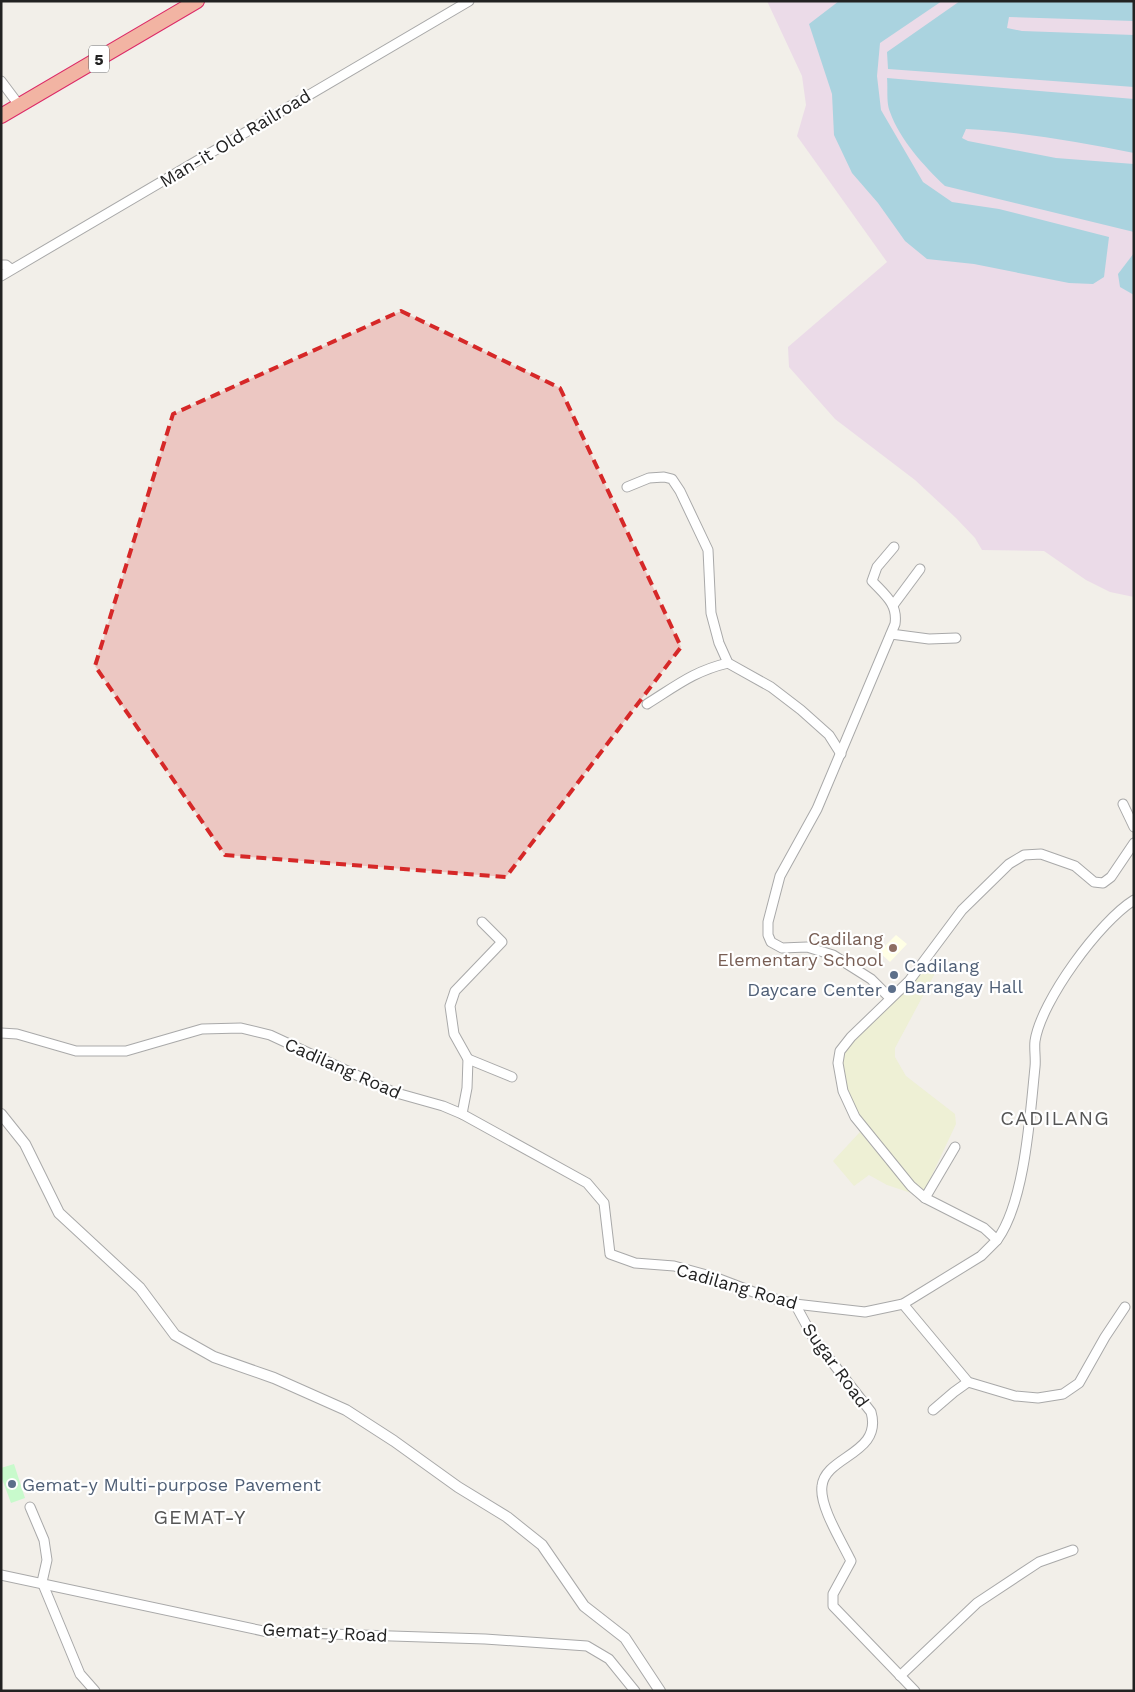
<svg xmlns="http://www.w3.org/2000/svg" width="1135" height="1692" font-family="'Work Sans',sans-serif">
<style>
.industrial{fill:#ebdbe8}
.education{fill:#ffffe5}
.farmland{fill:#eef0d5}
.park{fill:#c8facc}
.water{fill:#aad3df}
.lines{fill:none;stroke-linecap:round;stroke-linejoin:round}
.minor-casing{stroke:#a9a9a9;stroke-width:11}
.tertiary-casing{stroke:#a9a9a9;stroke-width:12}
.trunk-casing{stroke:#dc2a67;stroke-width:16}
.minor{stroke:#fff;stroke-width:9}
.tertiary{stroke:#fff;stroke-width:10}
.trunk{stroke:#f2b4a3;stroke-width:14}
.marked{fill:#d62828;fill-opacity:0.2;stroke:#d62828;stroke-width:4;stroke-dasharray:10 6;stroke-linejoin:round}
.education-dot{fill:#8d6e63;stroke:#fff;stroke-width:2}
.service-dot{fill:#5c6f8a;stroke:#fff;stroke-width:2}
.labels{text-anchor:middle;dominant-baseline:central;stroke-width:4.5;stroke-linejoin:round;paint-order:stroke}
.shield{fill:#fff;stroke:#646464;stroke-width:1}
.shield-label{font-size:16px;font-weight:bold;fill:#222}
.street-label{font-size:18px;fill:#222;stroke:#fff}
.education-label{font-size:18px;fill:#785e54;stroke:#fff;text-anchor:end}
.service-label{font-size:18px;fill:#4e5e75;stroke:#fff;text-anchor:start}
.quarter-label{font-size:20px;letter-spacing:1px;fill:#555;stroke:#fff}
</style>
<rect width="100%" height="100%" fill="#f2efe9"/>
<polygon class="industrial" points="767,1 1134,1 1134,597 1110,592 1086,580 1044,551 982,550 975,538 956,518 915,480 835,419 789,367 788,347 887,262 797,136 806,105 802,76"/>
<polygon class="education" points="896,935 907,944 890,962 879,952"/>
<g class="farmland">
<polygon points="932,961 940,964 895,1048 895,1057 906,1076 955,1114 956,1124 924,1192 911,1183 858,1117 845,1089 842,1060 849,1044"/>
<polygon points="860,1132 911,1193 887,1185 869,1175 854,1186 833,1161"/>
</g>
<polygon class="park" points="14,1464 25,1498 11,1503 1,1476 1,1468"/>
<g class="water">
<polygon points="839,1 942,1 880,43 877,76 881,110 923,182 952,202 999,209 1109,237 1104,277 1093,284 1069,283 974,264 927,259 905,241 878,203 852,173 834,135 832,94 809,24"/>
<polygon points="960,1 1134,1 1134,21 1009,17 1007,28 1022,31 1134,35 1134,87 888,69 887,52"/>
<path d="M887 78 1134 99V153C1079 142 1023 132 966 129L962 138 968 141 1056 158 1134 164V232L945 186C924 166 900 140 890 112 886 103 888 88 887 78Z"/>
<polygon points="1134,253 1134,295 1120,287 1118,274"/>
</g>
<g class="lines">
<g class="minor-casing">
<g id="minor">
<polyline points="1,81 19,105"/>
<polyline points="1,265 6,265 11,269"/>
<polyline points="1,276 469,1"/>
<polyline points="627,487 649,478 664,477 672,479 680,491 708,550 711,613 719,643 728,663 771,687 801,710 829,735 841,754"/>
<polyline points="894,604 920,569"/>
<polyline points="891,634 929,639 956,638"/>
<path d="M647 704C676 686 694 671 728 663"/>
<polyline points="1123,804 1134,827"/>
<path d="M890 998 871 979 833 955 807 947 782 948 771 942 768 935V922L780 876 817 809 895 624C898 604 885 595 872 581L877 567 894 547"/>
<polyline points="1,1033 17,1034 76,1051 126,1051 202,1029 241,1028 270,1035 393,1092 443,1106 462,1114 587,1183 604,1203 610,1254 635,1263 674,1266 714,1277 764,1296 795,1304 865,1312 903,1304 981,1256 997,1240 984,1228 925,1198 911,1186 855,1117 843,1091 838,1063 840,1051 851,1037 909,981 962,910 1009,864 1024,855 1041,854 1075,866 1094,882 1103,883 1111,877 1134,843"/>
<polyline points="468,1059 512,1077"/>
<polyline points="462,1114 467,1088 468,1059 454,1034 450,1006 455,991 502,942 482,922"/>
<polyline points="925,1198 955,1147"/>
<path d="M997 1240C1025 1202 1030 1115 1035 1067 1036 1059 1034 1049 1035 1041 1041 1001 1100 921 1134 900"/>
<path d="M795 1304 814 1339 871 1412C883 1454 825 1456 822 1486 819 1506 842 1542 851 1561L833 1594V1606L915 1691"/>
<polyline points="903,1304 968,1382 1015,1396 1038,1398 1063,1394 1079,1383 1105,1337 1125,1307"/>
<polyline points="933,1410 954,1392 968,1382"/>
<polyline points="30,1507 44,1540 47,1560 42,1582 80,1674 95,1691"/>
<polyline points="1,1575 268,1632 485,1639 587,1646 609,1659 635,1691"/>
<polyline points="900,1676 977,1603 1039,1562 1073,1550"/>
</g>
</g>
<g class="tertiary-casing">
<polyline id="tertiary" points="1,1114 25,1144 59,1213 140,1288 175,1335 214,1357 274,1378 346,1410 394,1441 458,1487 507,1517 542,1545 584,1606 625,1638 660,1691"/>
</g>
<g class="trunk-casing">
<polyline id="trunk" points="1,116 197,1"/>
</g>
<use href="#minor" class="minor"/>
<use href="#tertiary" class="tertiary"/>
<use href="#trunk" class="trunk"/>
</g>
<path class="marked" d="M401 311 560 388 681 647 506 877 225 855 95 666 173 414Z"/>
<circle class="education-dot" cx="893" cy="948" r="5"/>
<g class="service-dot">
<circle cx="894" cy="975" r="5"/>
<circle cx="892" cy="989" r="5"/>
<circle cx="12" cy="1484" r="5"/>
</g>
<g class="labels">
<rect class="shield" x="89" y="45.5" width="20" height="27" rx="4"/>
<g class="shield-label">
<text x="99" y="59">5</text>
</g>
<g class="street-label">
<text transform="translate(235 138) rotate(-31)">Man-it Old Railroad</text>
<text transform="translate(343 1068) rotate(24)">Cadilang Road</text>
<text transform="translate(737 1286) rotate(16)">Cadilang Road</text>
<text transform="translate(836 1365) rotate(54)">Sugar Road</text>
<text transform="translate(325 1632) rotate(3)">Gemat-y Road</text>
</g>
<g class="education-label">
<text x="883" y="938">Cadilang<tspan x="883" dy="21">Elementary School</tspan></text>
</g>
<g class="service-label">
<text x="904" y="965">Cadilang<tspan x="904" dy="21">Barangay Hall</tspan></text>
<text x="882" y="989" text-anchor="end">Daycare Center</text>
<text x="22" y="1484">Gemat-y Multi-purpose Pavement</text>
</g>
<g class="quarter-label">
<text x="1055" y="1118">CADILANG</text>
<text x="200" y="1517">GEMAT-Y</text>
</g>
</g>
<rect width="1135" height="1692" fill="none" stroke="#222222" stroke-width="5"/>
</svg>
